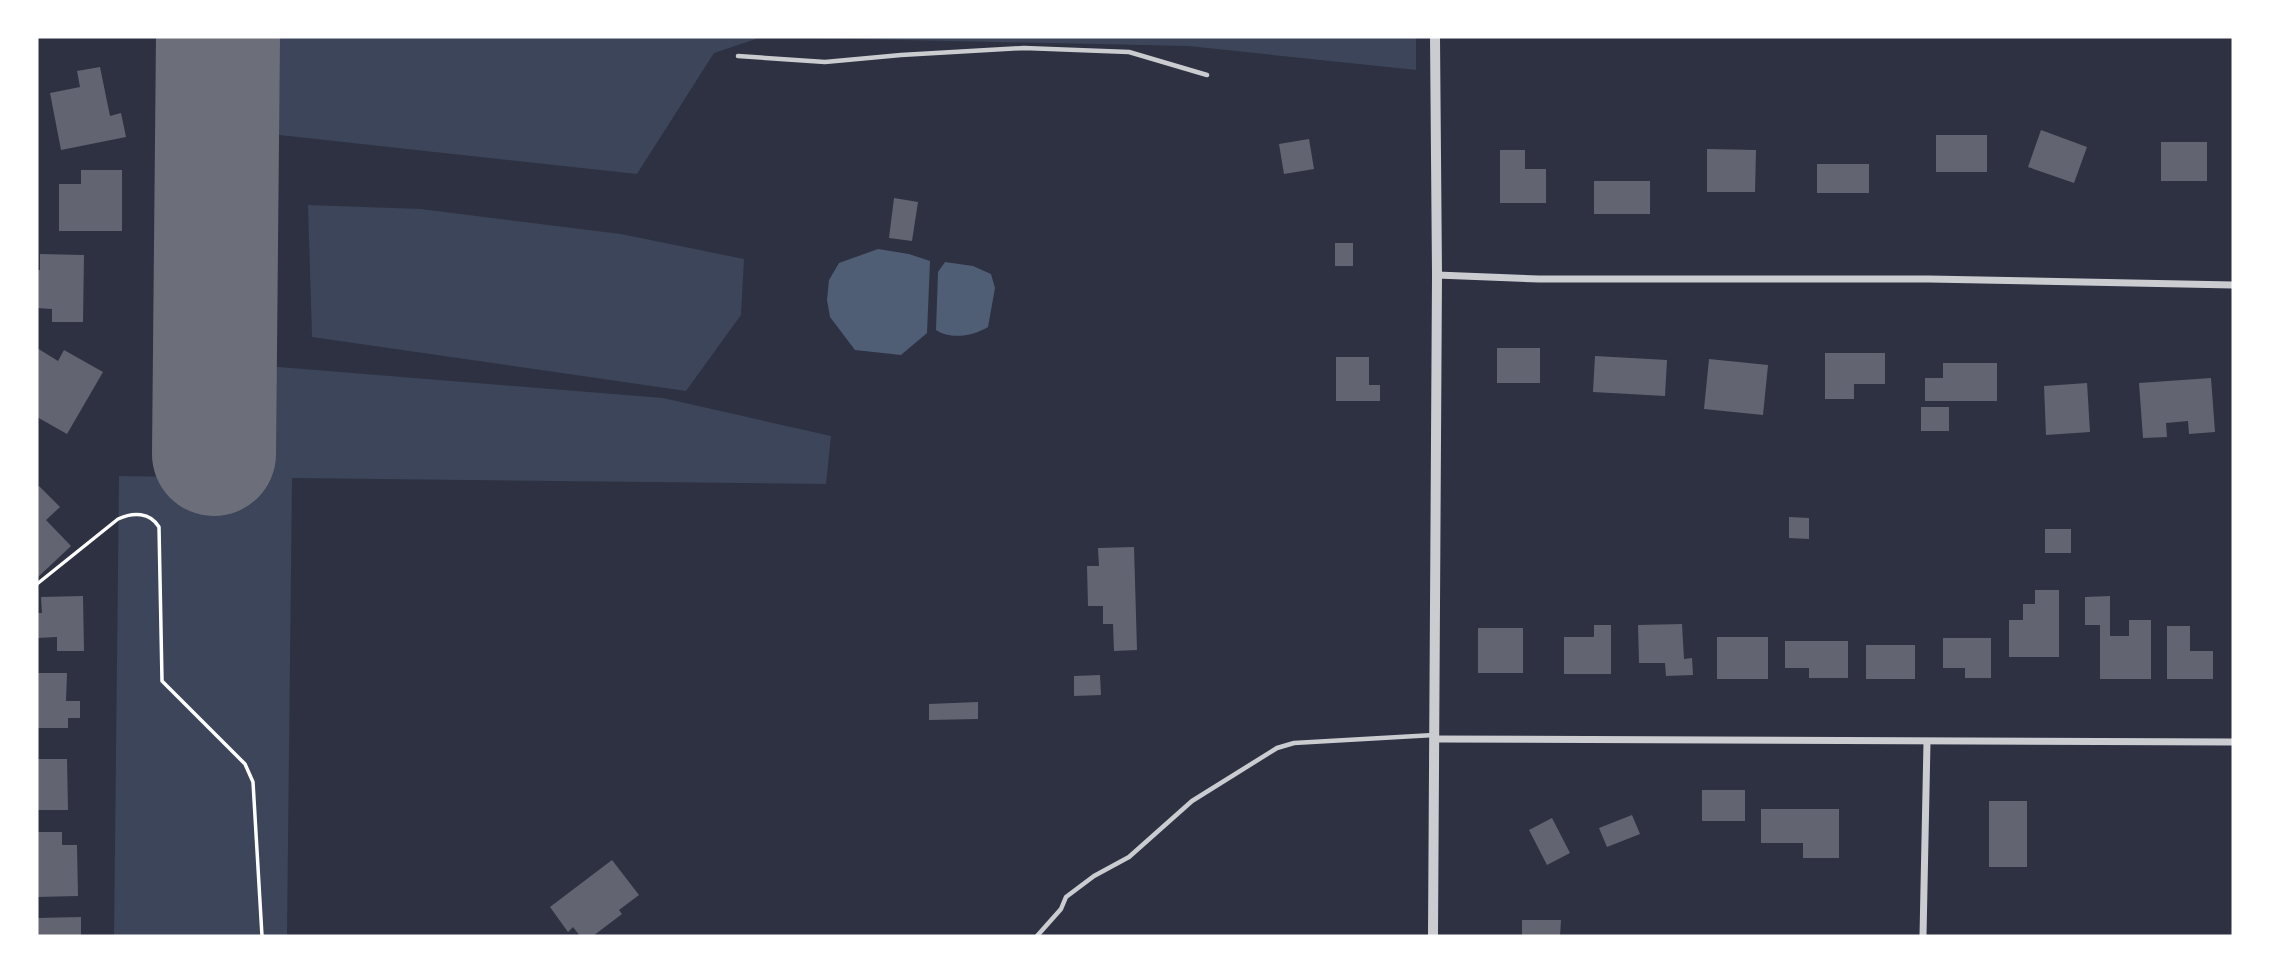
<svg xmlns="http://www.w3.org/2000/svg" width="2270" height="973" font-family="Figtree,sans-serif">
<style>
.green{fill:#3c4559}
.water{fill:#4f5d75}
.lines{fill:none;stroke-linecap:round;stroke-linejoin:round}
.runway{stroke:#6c6f7a;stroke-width:124}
.building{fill:#626471}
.path{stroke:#fff;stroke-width:3.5}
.service{stroke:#caccd0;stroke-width:4.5}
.minor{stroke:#caccd0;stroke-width:7}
.tertiary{stroke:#caccd0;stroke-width:10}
</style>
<rect width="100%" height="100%" fill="#2d3142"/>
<g class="green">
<polygon points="264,37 1416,37 1416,70 1188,46 762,37 714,53 637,174 261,133"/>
<polygon points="308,205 421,209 621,234 744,259 741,315 686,391 312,337"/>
<polygon points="254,365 663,398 831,436 826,484 292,478 287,936 114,936 119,476 251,478"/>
</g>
<g class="water">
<polygon points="878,249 909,254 930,261 927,333 901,355 855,350 830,317 827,300 829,280 839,263"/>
<path d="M945 262 973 266 991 274 995 288 988 327C973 336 951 340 936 330L938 272Z"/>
</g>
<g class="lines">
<polyline class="runway" points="214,454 218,37"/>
</g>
<g class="building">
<polygon points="100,67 110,116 121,113 126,137 61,150 50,93 80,87 77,71"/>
<polygon points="2041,130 2087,147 2074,183 2028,167"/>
<rect x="1936" y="135" width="51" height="37"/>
<polygon points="1309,139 1314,169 1284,174 1279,144"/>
<rect x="2161" y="142" width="46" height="39"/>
<polygon points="1707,149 1756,150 1755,192 1707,192"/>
<polygon points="1500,150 1525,150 1525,169 1546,169 1546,203 1500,203"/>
<rect x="1817" y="164" width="52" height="29"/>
<polygon points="81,170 122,170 122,231 59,231 59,184 81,184"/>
<rect x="1594" y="181" width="56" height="33"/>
<polygon points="894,198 918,202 912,241 889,238"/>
<rect x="1335" y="243" width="18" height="23"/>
<polygon points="40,254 84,255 83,322 52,322 52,309 37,308 37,270 40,270"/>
<polygon points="37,348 58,361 64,350 103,372 67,434 37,417"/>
<rect x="1497" y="348" width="43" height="35"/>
<polygon points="1825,353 1885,353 1885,384 1854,384 1854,399 1825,399"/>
<polygon points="1595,356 1667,360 1665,396 1593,392"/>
<polygon points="1336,357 1369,357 1369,385 1380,385 1380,401 1336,401"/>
<polygon points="1709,359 1768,365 1763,415 1704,409"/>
<polygon points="1943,363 1997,363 1997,401 1925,401 1925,378 1943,378"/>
<polygon points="2211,378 2215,432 2189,434 2188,421 2166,423 2167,437 2143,438 2139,383"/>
<polygon points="2087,383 2090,432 2046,435 2044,386"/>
<rect x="1921" y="407" width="28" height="24"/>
<polygon points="39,486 60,507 46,520 71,546 37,578 37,488"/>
<polygon points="1789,517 1809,518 1809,539 1789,538"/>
<rect x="2045" y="529" width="26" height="24"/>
<polygon points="1134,547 1137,650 1114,651 1113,624 1103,624 1103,606 1088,606 1087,566 1099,566 1098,548"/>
<polygon points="2035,590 2059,590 2059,657 2009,657 2009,620 2023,620 2023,604 2035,604"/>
<polygon points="83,596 84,651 57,651 57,637 37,638 37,613 42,613 41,597"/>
<polygon points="2110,596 2110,636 2129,636 2129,620 2151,620 2151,679 2100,679 2100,625 2085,625 2085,597"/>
<polygon points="1682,624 1684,659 1692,658 1693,675 1666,676 1665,663 1639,663 1638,625"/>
<polygon points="1594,625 1611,625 1611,674 1564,674 1564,637 1594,637"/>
<polygon points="2167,626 2190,626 2190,651 2213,651 2213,679 2167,679"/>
<rect x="1478" y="628" width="45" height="45"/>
<rect x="1717" y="637" width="51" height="42"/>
<polygon points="1943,638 1991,638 1991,678 1965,678 1965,668 1943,668"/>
<polygon points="1785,641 1848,641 1848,678 1809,678 1809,668 1785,668"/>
<rect x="1866" y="645" width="49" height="34"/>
<polygon points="37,673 67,673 66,701 80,701 80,718 68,718 68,728 37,728"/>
<polygon points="1100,675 1101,695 1074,696 1074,676"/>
<polygon points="978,702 978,719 929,720 929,704"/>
<polygon points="37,759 67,759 68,810 37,810"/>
<rect x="1702" y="790" width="43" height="31"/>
<rect x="1989" y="801" width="38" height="66"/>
<polygon points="1761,809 1839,809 1839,858 1803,858 1803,843 1761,843"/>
<polygon points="1632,815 1640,834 1607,847 1599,828"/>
<polygon points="1552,818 1570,853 1547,865 1529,830"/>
<polygon points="37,832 62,832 62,845 77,845 78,896 37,897"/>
<polygon points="612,860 639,895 619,910 622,914 593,936 580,936 573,927 568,932 550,907"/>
<polygon points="81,917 81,936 37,936 37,918"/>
<polygon points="1522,920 1561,920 1560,936 1522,936"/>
</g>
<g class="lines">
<path class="path" d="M37 584 118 519C133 512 150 512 159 527L162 681 245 764 253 782 262 936"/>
<g class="service">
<polyline points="738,56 825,62 901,55 1024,48 1129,52 1207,75"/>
<polyline points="1037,936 1061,909 1066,897 1094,876 1129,857 1192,801 1277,748 1294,743 1434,735"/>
</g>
<g class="minor">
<polyline points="1437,275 1539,279 1929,279 2233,285"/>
<polyline points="1435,739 2233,742"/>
<polyline points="1923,936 1927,742"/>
</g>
<polyline class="tertiary" points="1433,936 1437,275 1435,37"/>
</g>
<rect width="2270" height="973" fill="none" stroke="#ffffff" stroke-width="77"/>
</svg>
